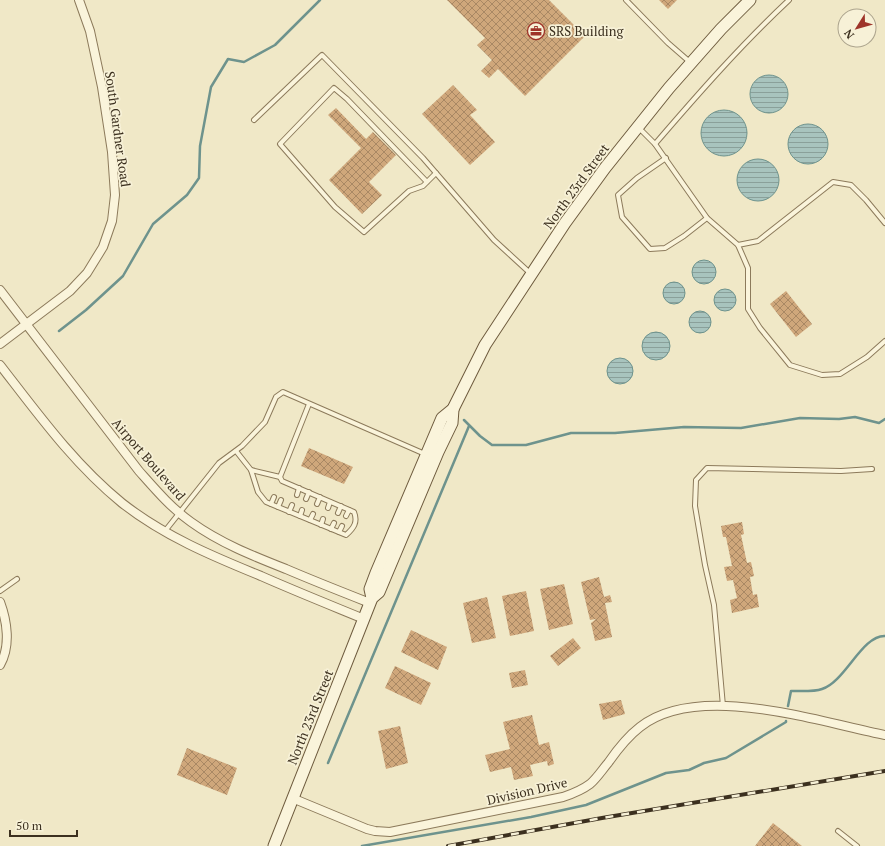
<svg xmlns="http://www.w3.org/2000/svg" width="885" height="846" font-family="'PT Serif',serif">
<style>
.water{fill:url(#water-rules);stroke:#6e938d}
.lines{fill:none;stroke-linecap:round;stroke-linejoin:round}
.stream{stroke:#6e938d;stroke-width:2.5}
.building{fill:url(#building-cross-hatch)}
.lane-casing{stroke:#8c7a5b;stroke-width:6}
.street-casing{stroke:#8c7a5b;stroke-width:10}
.secondary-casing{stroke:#6e5b3e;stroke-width:13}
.lane{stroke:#faf4db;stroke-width:4}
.street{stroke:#faf4db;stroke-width:8}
.secondary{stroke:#faf4db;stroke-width:11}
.rail-casing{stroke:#3c301f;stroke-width:4}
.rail{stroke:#f7f1d7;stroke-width:2.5;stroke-dasharray:8;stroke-linecap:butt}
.labels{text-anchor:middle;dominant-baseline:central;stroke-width:3.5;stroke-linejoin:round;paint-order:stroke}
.poi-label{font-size:13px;fill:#3c301f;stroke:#f7f1d7;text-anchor:start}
.street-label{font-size:13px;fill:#3c301f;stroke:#f7f1d7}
</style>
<defs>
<pattern id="water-rules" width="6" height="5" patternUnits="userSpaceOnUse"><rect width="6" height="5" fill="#a8c4be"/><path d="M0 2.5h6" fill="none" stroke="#8aa09a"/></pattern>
<pattern id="building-cross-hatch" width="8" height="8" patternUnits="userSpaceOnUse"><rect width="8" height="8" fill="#cfa77b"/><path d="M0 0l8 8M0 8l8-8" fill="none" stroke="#a98864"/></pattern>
</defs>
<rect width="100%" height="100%" fill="#f0e8c7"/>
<g class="water">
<circle cx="769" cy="94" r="19"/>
<circle cx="724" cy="133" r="23"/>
<circle cx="808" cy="144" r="20"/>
<circle cx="758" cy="180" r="21"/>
<circle cx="704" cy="272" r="12"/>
<circle cx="674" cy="293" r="11"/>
<circle cx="725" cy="300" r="11"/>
<circle cx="700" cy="322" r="11"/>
<circle cx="656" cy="346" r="14"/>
<circle cx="620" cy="371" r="13"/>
</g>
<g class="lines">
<g class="stream">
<polyline points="59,331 86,310 123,276 153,224 187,195 199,178 200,146 211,87 228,59 244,62 275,45 320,0"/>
<polyline points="464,420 480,436 492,445 526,445 571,433 615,433 684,427 741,428 800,418 839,419 855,417 879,423 885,419"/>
<path d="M788 706 791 691C799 691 814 692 822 689 845 682 862 635 885 636"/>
<polyline points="328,763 469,426"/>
<polyline points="362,846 531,817 586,805 666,773 689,770 704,763 726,758 786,722 786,721"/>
</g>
</g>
<g class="building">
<polygon points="447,0 549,0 585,36 525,96 498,69 489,78 481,71 492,60 477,45 485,38"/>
<polygon points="659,0 677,0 668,9"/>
<polygon points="453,85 477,110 470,115 495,142 470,165 422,114"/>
<polygon points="336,108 366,139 373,132 396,155 369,182 382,195 362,214 329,180 361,148 328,115"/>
<polygon points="786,291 812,324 796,337 770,304"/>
<polygon points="309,448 353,467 344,484 301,466"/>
<polygon points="742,522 744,534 741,535 747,563 751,562 754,576 750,577 753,595 757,594 759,607 732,613 730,600 737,598 733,580 727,581 724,567 732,566 726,537 723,537 721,526"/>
<polygon points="599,577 604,597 610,595 612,602 605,603 612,637 595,641 591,623 596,619 590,620 581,582"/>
<polygon points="564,584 573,624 549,630 540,589"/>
<polygon points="526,591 534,631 510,636 502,596"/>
<polygon points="487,597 496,638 472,643 463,603"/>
<polygon points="411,630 447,647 438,670 401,652"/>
<polygon points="573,638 581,648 558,666 550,656"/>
<polygon points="395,666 431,683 421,705 385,688"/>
<polygon points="525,670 528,685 512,688 509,673"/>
<polygon points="621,700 625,714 603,720 599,704"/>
<polygon points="532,715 539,745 549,742 554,764 548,766 547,761 530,765 533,776 514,780 511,767 490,772 485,755 510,749 503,722"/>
<polygon points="400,726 408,763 386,769 378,731"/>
<polygon points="187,748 237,768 227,795 177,775"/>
<polygon points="773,823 802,846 755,846"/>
</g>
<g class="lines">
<g class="lane-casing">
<g id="lane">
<polyline points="626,0 668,43 691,63"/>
<polyline points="254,120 322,55 423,158 494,240 530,273"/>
<polyline points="638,127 655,144 707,218 738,245 748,268 748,309 760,328 790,365 822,375 840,374 867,357 885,341"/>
<path d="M655 144C698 94 741 45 789 0"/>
<polyline points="666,158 637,178 618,195 622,217 650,249 665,248 684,236 707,218"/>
<polyline points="427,182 347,99 334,88 280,144 335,207 364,232 409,191 423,186 436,173"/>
<polyline points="738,245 758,241 833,182 851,185 866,200 885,223"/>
<polyline points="236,451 251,470 280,477 309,404"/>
<path d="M251 470 258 492 266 502 346 535C354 528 358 522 354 512L282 481 280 477"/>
<polyline points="297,495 299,488"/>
<polyline points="306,499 309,492"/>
<polyline points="271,504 274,497"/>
<polyline points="317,504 320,497"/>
<polyline points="278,507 281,500"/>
<polyline points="328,508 330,502"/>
<polyline points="289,512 292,505"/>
<polyline points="338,513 341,506"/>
<polyline points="300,516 302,510"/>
<polyline points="346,516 349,510"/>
<polyline points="310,520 313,514"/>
<polyline points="321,525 323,519"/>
<polyline points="331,529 334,523"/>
<polyline points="165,531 219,463 242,446 265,422 276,397 283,392 425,454"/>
<polyline points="339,532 342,526"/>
<polyline points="0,591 17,579"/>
<polyline points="723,706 714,605 705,565 695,506 696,480 707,468 841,471 872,469"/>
<polyline points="838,831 857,846"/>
</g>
</g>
<g class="street-casing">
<g id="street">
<path d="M0 290 139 471C155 489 171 508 191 522 220 543 253 556 286 569 314 581 342 592 370 603"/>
<polyline points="0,344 70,291 87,273 103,247 112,221 115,195 112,152 102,87 90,31 79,0"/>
<path d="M0 365C38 414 74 464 122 503 164 536 212 556 261 576 295 591 330 605 364 619"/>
<path d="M0 602C7 621 11 646 0 665"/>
<path d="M292 798 367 829 375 831 390 832 563 797C572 794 582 790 590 784 597 778 602 770 608 763 617 750 627 737 640 727 698 681 819 722 885 735"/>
</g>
</g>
<g class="secondary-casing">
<g id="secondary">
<polyline points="372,598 370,589 376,573 442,418 453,409 485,345 565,223 605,168 669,88 721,29 750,0"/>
<polyline points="274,846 372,598 379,592 438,452 452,423 453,409"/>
</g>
</g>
<use href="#lane" class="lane"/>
<use href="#street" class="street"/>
<use href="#secondary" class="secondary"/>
<g class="rail-casing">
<polyline id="rail" points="448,846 602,818 885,771"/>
</g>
<use href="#rail" class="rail"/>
</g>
<defs>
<g id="office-ring" transform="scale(0.9)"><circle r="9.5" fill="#f7f1d7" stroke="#9e3429" stroke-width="1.5"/><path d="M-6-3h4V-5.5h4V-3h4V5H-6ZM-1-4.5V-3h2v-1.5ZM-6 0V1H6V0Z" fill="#9e3429"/></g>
</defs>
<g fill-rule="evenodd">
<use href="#office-ring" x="536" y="31"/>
</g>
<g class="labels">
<g class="poi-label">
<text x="549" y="31">SRS Building</text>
</g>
<g class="street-label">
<text transform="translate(118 129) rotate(82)">South Gardner Road</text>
<text transform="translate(576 186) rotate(-54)">North 23rd Street</text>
<text transform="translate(149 459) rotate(49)">Airport Boulevard</text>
<text transform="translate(310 717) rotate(-68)">North 23rd Street</text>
<text transform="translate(527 791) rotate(-13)">Division Drive</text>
</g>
</g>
<g transform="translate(857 28) rotate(233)"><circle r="19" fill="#f7f1d7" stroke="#aca48d"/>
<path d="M0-3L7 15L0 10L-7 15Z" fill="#9e3429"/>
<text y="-6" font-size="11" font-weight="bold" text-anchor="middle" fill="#3c301f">N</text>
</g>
<path d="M10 830v6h67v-6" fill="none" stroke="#3c301f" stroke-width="2"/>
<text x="16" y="830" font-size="12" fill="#3c301f" stroke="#f7f1d7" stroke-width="3" paint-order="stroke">50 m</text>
</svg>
